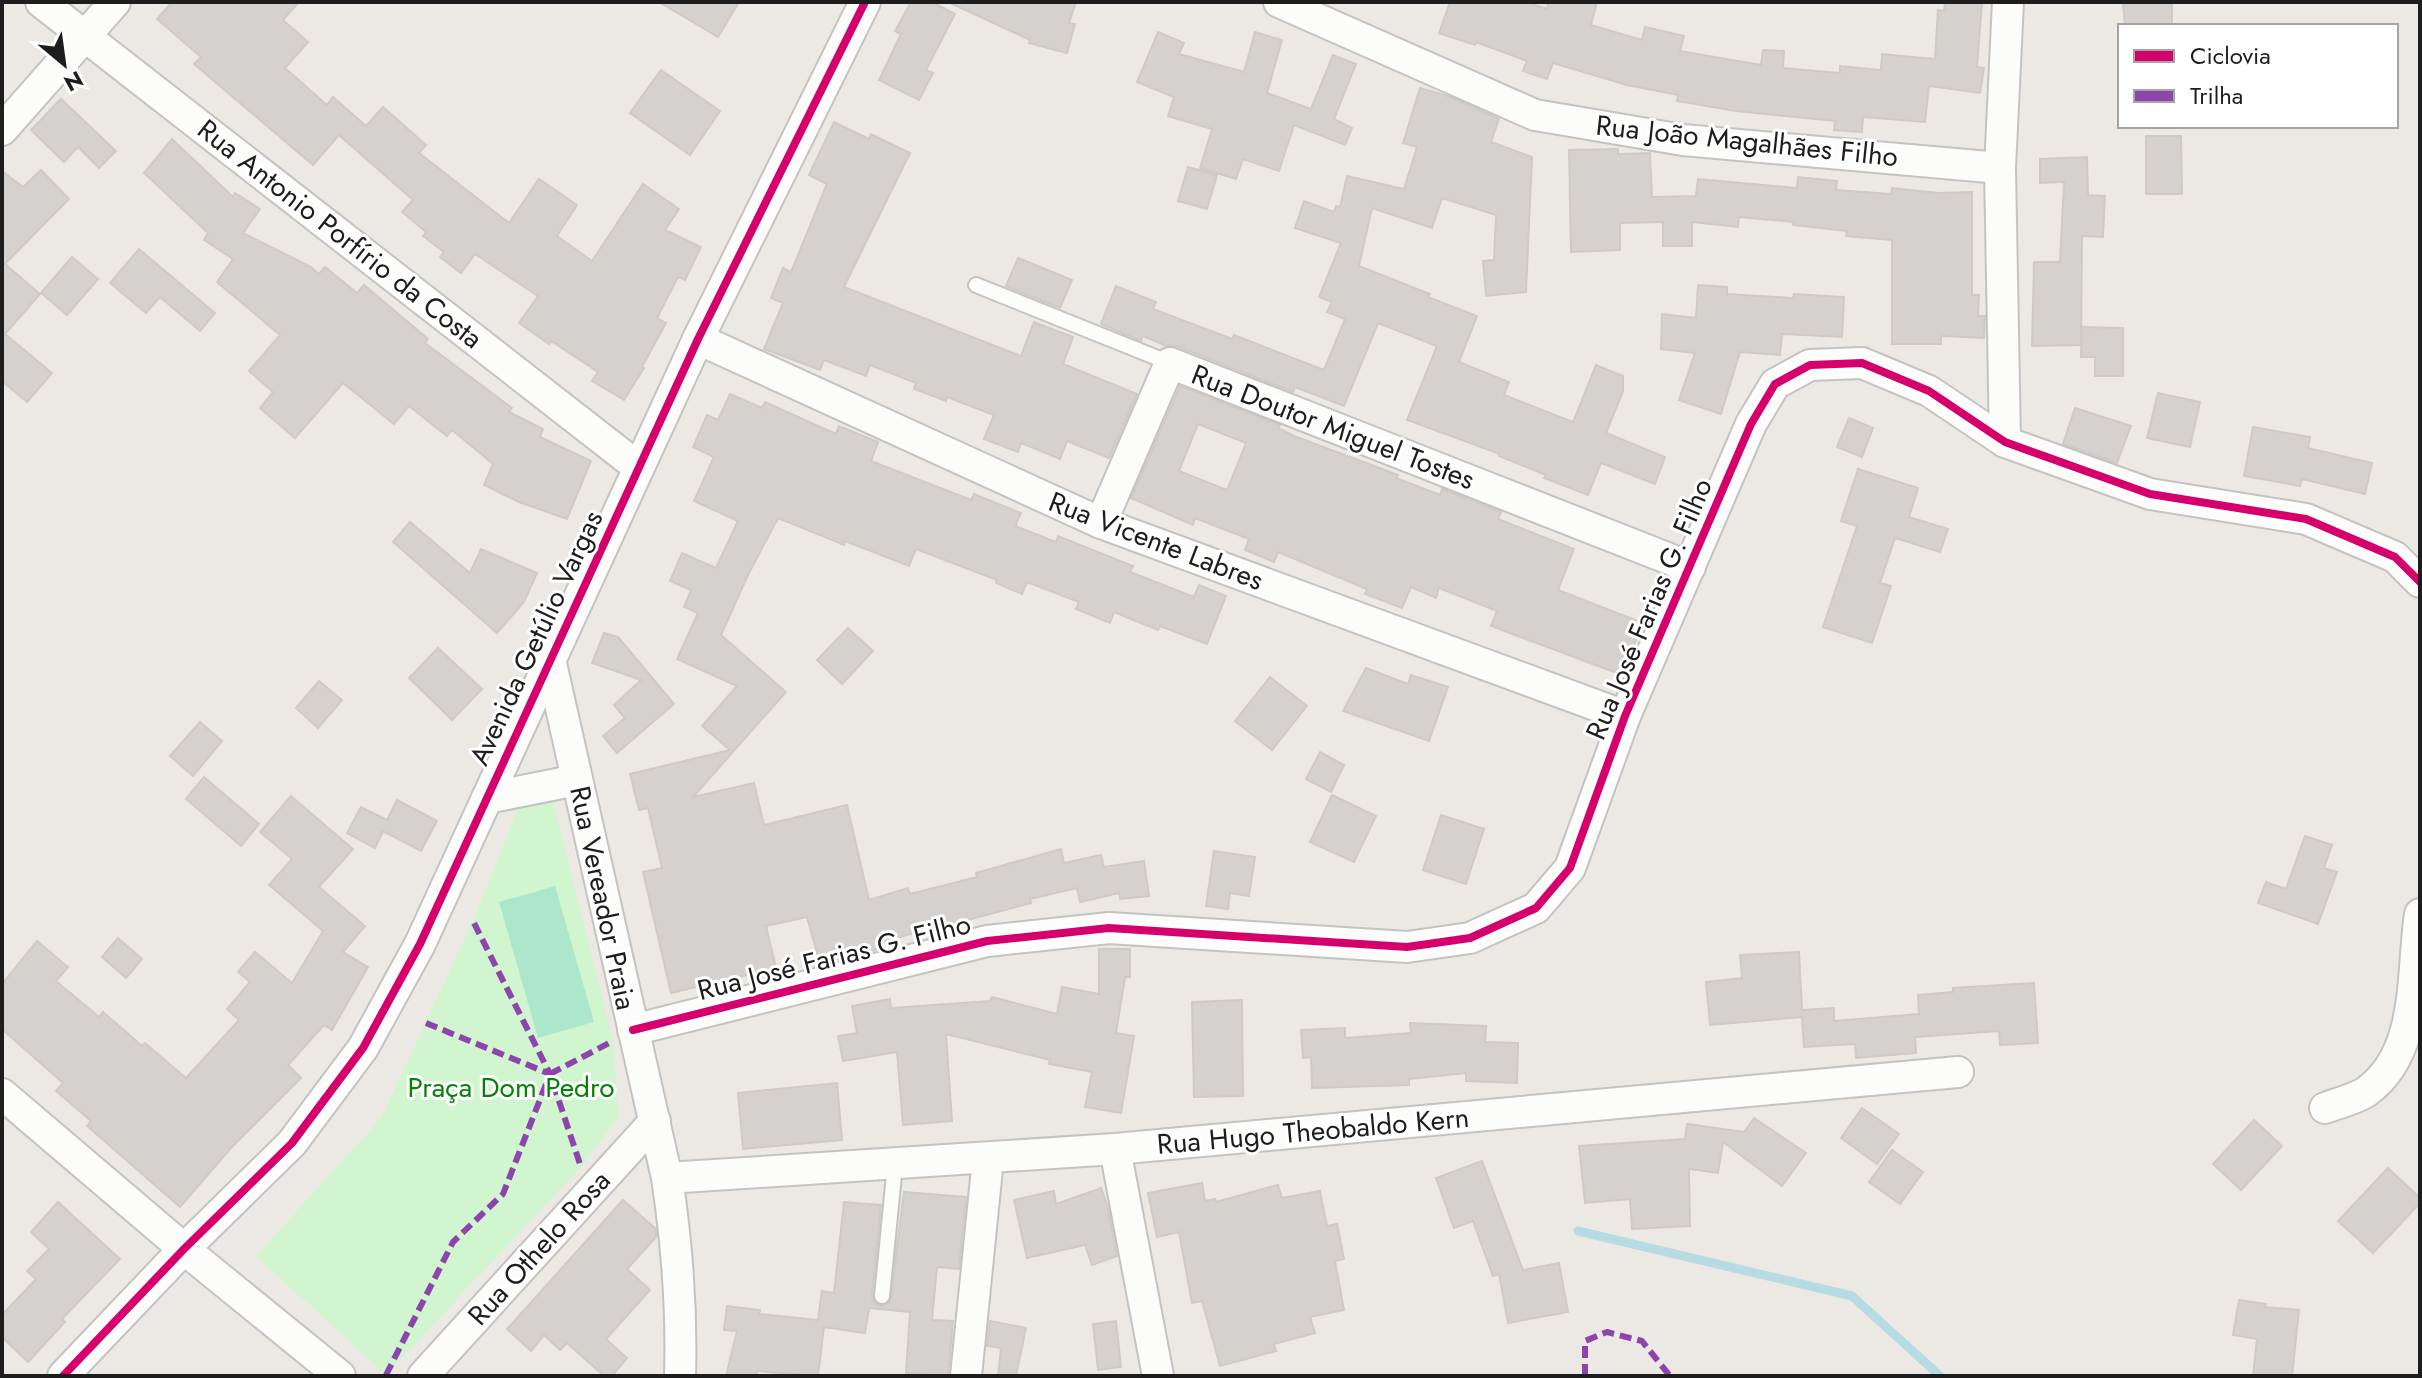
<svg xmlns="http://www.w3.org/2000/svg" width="2422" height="1378" font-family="Jost,sans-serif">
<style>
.park{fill:#d1f5cf}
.pitch{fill:#ade7cb}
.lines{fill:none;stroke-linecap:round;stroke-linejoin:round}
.stream{stroke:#b6dbe2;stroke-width:9}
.building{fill:#d4d1ce;stroke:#cfcac6;stroke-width:2;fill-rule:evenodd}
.service-casing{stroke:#c4c3c1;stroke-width:18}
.minor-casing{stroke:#c4c3c1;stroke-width:34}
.service{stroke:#fcfcfb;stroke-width:14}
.minor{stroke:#fcfcfb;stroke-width:30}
.quiet{stroke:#8e44ad;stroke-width:6;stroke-dasharray:12 6;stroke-linecap:butt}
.cycleway-casing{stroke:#fff;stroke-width:13}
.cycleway{stroke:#d6006c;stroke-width:8}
.labels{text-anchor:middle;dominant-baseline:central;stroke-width:6;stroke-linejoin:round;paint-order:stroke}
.street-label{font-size:28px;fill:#1d1d1d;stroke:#fff}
.park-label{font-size:28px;fill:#038407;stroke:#fff}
</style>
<rect width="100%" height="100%" fill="#ece9e5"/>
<polygon class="park" points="552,797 613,1041 619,1116 581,1167 386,1375 256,1256 381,1118 473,921 519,806"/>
<polygon class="pitch" points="555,886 594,1022 538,1038 499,902"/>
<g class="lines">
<polyline class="stream" points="1578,1231 1852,1296 1940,1376"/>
</g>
<g class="building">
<polygon points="172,2 299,2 283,20 308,42 285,68 327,105 333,97 366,126 383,107 426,145 419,153 509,223 539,179 577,205 557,236 592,261 643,184 679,209 665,230 701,247 685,280 678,277 657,318 666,323 642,367 644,368 624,400 592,381 598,372 551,341 549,344 519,323 538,296 475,254 461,273 440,257 444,252 423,236 426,232 402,212 413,200 339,135 313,165 194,64 201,57 157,19"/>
<polygon points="659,2 739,2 718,37"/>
<polygon points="911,2 932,2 955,14 926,70 933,73 919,100 879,80 901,34 895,31"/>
<polygon points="948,2 1076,2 1069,23 1075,24 1067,53 1029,43 1030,40"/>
<polygon points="1450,2 1527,2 1547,9 1548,2 1597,2 1591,25 1642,40 1645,27 1684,36 1680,51 1761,65 1763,50 1784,51 1783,68 1840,73 1840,66 1881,70 1882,54 1935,59 1938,10 1944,11 1945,2 1982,2 1977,67 1984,68 1980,93 1929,86 1925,122 1863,117 1862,132 1834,130 1835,121 1736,111 1677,101 1678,95 1627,85 1553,63 1547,79 1523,71 1527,61 1476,42 1475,45 1439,33"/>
<polygon points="2123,2 2172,2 2172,26 2125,26"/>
<polygon points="1158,32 1184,43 1179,54 1244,72 1255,32 1282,40 1267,93 1311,109 1333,55 1356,64 1334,119 1352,128 1345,145 1294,125 1279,171 1243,159 1236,179 1200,168 1212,129 1168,116 1174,97 1137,82"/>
<polygon points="661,70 720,111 690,155 630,113"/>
<polygon points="1420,88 1451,97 1499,119 1491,142 1532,157 1526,292 1486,296 1483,261 1494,260 1496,215 1442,198 1432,228 1372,208 1359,266 1430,294 1428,297 1477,316 1459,362 1509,382 1504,395 1573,422 1596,365 1623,376 1623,391 1606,433 1665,457 1655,484 1601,463 1588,495 1544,478 1546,475 1499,456 1500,454 1407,420 1437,346 1378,323 1344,406 1295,387 1293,392 1177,346 1166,346 1143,336 1141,341 1101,324 1116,286 1156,302 1153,309 1232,339 1234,335 1324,370 1345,319 1327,312 1332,302 1319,297 1341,243 1295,228 1304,201 1334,212 1336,206 1340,207 1347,176 1404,189 1417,147 1403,143"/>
<polygon points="61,99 116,151 99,168 78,147 64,162 31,130"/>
<polygon points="834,122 869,139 871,134 910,153 844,287 1021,356 1034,322 1073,337 1063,364 1137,394 1109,458 1067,441 1060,459 1021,443 1018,452 984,439 994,415 947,397 946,401 914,389 916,383 870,365 866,376 824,360 820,370 764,349 783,303 771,298 783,268 791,272 827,184 809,175"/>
<polygon points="2146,136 2181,136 2182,194 2146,194"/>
<polygon points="172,139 233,197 235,193 260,209 243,233 311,267 319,274 325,267 357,293 364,285 428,339 425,343 512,408 509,412 543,429 540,437 591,461 567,519 519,502 484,485 493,464 452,430 447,436 409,406 394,424 343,383 295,438 260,408 273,392 249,371 280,335 217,282 233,259 204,240 208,233 144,173"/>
<polygon points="1618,149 1618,154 1650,153 1652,197 1696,196 1698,179 1797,188 1798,177 1837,181 1836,190 1891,194 1892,188 1939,193 1972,192 1972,295 1979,295 1978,316 1985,316 1984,338 1941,336 1941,344 1892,344 1892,240 1846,236 1847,231 1793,225 1794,222 1739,217 1738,227 1692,222 1692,246 1663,246 1663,222 1620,223 1620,250 1571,252 1569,150"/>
<polygon points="2087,157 2088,195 2105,196 2103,237 2082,236 2081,345 2032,346 2034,262 2060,262 2064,182 2040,183 2040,159"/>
<polygon points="1188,167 1217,175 1207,209 1178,201"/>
<polygon points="41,170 69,199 5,264 40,294 5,334 52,373 27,402 2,381 2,171 23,187"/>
<polygon points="139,249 215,313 200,331 160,297 146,313 110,283"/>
<polygon points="72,257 98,279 67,315 41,293"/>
<polygon points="1018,258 1072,280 1060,308 1006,286"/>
<polygon points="1698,285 1727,287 1727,294 1793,298 1794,294 1844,297 1842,337 1782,334 1780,355 1740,352 1721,414 1679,400 1695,353 1661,349 1662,314 1696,318"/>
<polygon points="2082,327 2123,328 2123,376 2095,376 2095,357 2081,357"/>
<path d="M1180 386 1280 425 1278 428 1294 436 1398 475 1396 478 1440 495 1442 489 1501 512 1498 519 1574 549 1558 590 1643 623 1622 675 1491 626 1497 611 1439 588 1436 598 1411 587 1402 608 1365 594 1367 589 1278 552 1274 562 1245 550 1249 539 1195 518 1193 525 1131 498ZM1198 424 1246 443 1227 490 1179 471Z"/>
<polygon points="2158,393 2200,402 2190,447 2147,438"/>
<polygon points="730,394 762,408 765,402 836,434 839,426 878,442 871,461 971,500 974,494 1021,513 1015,526 1056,542 1058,536 1133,566 1130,572 1194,597 1199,585 1226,596 1207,644 1160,626 1158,630 1114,612 1110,623 1076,609 1079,602 1027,582 1022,594 996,583 997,580 916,549 909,566 845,541 844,545 778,518 748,575 721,635 786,692 693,797 754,783 764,825 847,805 869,900 908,888 910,894 977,877 976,873 1061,849 1064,863 1101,855 1104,867 1144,861 1149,896 1120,899 1119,893 1080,902 1077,888 1030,899 1031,903 953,924 952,922 876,944 878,949 820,964 807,917 766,926 776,968 671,993 643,872 662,868 648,808 639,810 630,774 730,750 702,726 737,686 677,659 698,613 684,607 691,590 670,581 682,553 716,568 738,521 694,501 714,457 693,447 707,415 718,420"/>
<polygon points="2075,408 2131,426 2117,463 2063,444"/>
<polygon points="1849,418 1873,428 1862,457 1837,447"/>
<polygon points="2253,427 2310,437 2308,448 2372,463 2365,494 2302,479 2300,486 2244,476"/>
<polygon points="1858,469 1918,488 1909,517 1948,529 1940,552 1895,538 1880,583 1891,586 1872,643 1823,627 1857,526 1841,521"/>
<polygon points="410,522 470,573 481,549 537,573 524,602 497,633 393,542"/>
<polygon points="848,628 873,651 842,684 817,660"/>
<polygon points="604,633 618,637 674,704 617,753 603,736 625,718 614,705 641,680 592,663"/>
<polygon points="438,648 482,689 452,720 409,678"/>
<polygon points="1366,668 1408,684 1411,675 1448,687 1429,741 1343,711"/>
<polygon points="1270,677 1307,706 1272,750 1235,721"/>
<polygon points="319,681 342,700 318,728 296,708"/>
<polygon points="200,722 222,741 193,776 170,756"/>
<polygon points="1320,752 1344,765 1331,792 1306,779"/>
<polygon points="204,777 259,824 241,846 186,799"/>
<polygon points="1332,795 1376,816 1354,862 1310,842"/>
<polygon points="291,796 353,849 319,887 365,926 343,952 368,967 332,1030 324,1025 288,1065 301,1078 231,1148 180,1207 87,1126 91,1121 56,1091 63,1083 2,1029 2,984 37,941 68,967 56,981 99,1017 103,1012 142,1046 145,1043 186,1078 239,1020 227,1009 250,982 238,972 255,952 292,983 323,931 269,885 292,859 260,832"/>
<polygon points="397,800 437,821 421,851 383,831 375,848 347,833 361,807 387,820"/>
<polygon points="1441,815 1484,829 1466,884 1423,870"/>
<polygon points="2305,836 2332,845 2324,868 2337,872 2318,924 2258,903 2266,882 2286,889"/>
<polygon points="1214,851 1255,857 1249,896 1230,893 1228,909 1206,906"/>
<polygon points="118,938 142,959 126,978 102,957"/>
<polygon points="1099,949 1130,949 1130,977 1125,977 1116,1033 1134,1036 1121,1113 1085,1107 1092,1072 1049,1064 1050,1060 946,1034 952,1121 903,1125 897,1052 843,1061 838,1036 857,1033 852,1006 890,999 891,1008 990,1001 992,997 1057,1014 1062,987 1099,994"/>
<polygon points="1799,952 1802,1010 1834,1008 1834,1021 1919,1014 1918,995 1953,992 1953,988 2034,983 2038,1043 2000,1045 1999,1031 1915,1037 1916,1053 1856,1058 1855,1044 1804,1047 1802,1017 1710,1025 1706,982 1742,978 1740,955"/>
<polygon points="1242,1000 1243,1096 1194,1097 1192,1002"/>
<polygon points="1410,1023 1486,1026 1485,1042 1518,1043 1517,1083 1466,1081 1466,1073 1409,1079 1409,1085 1312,1088 1311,1057 1303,1058 1301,1030 1345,1028 1345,1038 1411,1033"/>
<polygon points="837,1083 842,1140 743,1149 738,1093"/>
<polygon points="1862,1108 1899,1134 1877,1164 1841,1138"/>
<polygon points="1754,1118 1806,1153 1782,1186 1723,1142 1718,1173 1689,1169 1690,1226 1632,1229 1630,1199 1585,1203 1579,1146 1685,1139 1687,1124 1744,1132"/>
<polygon points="2254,1120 2282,1146 2241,1190 2213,1164"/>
<polygon points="1892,1150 1923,1172 1900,1204 1869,1182"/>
<polygon points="1482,1161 1523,1270 1559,1263 1568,1312 1508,1323 1499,1274 1493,1276 1473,1221 1454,1228 1436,1178"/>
<polygon points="2388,1168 2420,1198 2420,1203 2373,1253 2338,1221"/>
<polygon points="1202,1183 1205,1201 1215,1199 1216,1202 1278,1185 1282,1198 1320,1191 1327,1226 1337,1224 1344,1259 1335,1261 1344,1310 1310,1317 1315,1333 1274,1344 1276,1351 1220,1366 1202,1301 1192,1303 1179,1232 1157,1237 1148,1193"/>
<polygon points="1101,1188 1108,1208 1117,1256 1092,1265 1085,1245 1027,1258 1014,1200 1054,1191 1056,1204"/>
<polygon points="904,1192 966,1197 959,1269 937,1267 932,1320 953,1321 948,1376 906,1373 910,1312 869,1308 865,1333 824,1327 818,1376 757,1371 756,1376 726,1376 737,1331 724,1330 727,1306 760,1310 759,1314 818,1320 822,1291 834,1293 844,1202 881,1205 872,1296 873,1301 880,1306 890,1302"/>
<polygon points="623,1200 656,1229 656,1237 627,1269 650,1290 606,1339 627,1358 612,1376 604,1376 567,1343 560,1350 544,1335 531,1351 507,1329"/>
<polygon points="58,1202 120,1259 62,1319 65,1322 28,1362 2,1337 2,1315 36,1279 27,1271 49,1249 31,1232"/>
<polygon points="2239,1300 2266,1304 2265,1307 2299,1310 2292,1376 2253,1376 2257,1339 2233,1335"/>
<polygon points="990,1321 1026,1328 1016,1376 998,1376 1001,1348 987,1346"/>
<polygon points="1116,1321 1121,1367 1098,1370 1093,1324"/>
</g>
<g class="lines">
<g class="service-casing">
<g id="service">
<polyline points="976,285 1170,363"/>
<polyline points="882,1296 895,1165"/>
</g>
</g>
<g class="minor-casing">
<g id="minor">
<polyline points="41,2 638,467"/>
<polyline points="1279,2 1535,115 1683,140 2000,168"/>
<polyline points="2,130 115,2"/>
<polyline points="698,339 1101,523 1625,716"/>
<polyline points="2005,442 2000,168 2008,2"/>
<polyline points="1101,523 1170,363 1690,567"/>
<path d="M550 659 667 1178C677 1244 682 1310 680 1376"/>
<polyline points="487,798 577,780"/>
<polyline points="633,1030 987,941 1109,928 1407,947 1470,938 1536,908 1570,868 1625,716 1751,424 1775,384 1810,365 1862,363 1929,391 2005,442 2150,494 2306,519 2395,557 2420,582"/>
<polyline points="2,1094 184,1249 340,1376"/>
<path d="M2325 1108C2338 1103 2355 1099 2366 1092 2421 1053 2411 973 2420 914"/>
<polyline points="1115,1149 1158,1376"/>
<polyline points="667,1178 1115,1149 1958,1072"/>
<polyline points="63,1376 184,1249 292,1143 363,1048 420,944 698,339 865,2"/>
<polyline points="423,1376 655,1121"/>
<polyline points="966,1376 988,1159"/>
</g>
</g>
<use href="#service" class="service"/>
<use href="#minor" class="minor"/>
<g class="quiet">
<polyline points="426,1023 550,1074 581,1167"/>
<polyline points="550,1074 613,1041"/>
<polyline points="386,1375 453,1242 503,1194 550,1074 473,921"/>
<polyline points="1585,1376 1585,1341 1607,1332 1642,1341 1670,1376"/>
</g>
<g class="cycleway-casing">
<g id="cycleway">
<polyline points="633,1030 987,941 1109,928 1407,947 1470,938 1536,908 1570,868 1625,716 1751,424 1775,384 1810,365 1862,363 1929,391 2005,442 2150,494 2306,519 2395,557 2420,582"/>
<polyline points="63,1376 184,1249 292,1143 363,1048 420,944 698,339 865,2"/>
</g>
</g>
<use href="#cycleway" class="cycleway"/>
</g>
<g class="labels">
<g class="street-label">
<text transform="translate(1747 141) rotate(6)">Rua João Magalhães Filho</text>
<text transform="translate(340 234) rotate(38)">Rua Antonio Porfírio da Costa</text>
<text transform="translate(1333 427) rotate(21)">Rua Doutor Miguel Tostes</text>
<text transform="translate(1156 541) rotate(21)">Rua Vicente Labres</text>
<text transform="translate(1649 609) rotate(-67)">Rua José Farias G. Filho</text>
<text transform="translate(536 638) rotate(-65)">Avenida Getúlio Vargas</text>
<text transform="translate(603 898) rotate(78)">Rua Vereador Praia</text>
<text transform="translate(834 957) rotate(-14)">Rua José Farias G. Filho</text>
<text transform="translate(1313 1131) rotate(-5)">Rua Hugo Theobaldo Kern</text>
<text transform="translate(539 1248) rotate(-48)">Rua Othelo Rosa</text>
</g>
<g class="park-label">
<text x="511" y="1087">Praça Dom Pedro</text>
</g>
</g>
<rect width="2422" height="1378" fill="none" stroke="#1d1d1d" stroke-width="8"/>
<rect x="2118" y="24" width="280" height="104" fill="#ffffff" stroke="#a5a5a5" stroke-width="2"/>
<rect x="2134" y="50" width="40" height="12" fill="#d6006c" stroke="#a5a5a5" stroke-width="2"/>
<text x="2190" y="64" font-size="24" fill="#1d1d1d">Ciclovia</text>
<rect x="2134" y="90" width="40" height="12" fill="#8e44ad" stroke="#a5a5a5" stroke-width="2"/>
<text x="2190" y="104" font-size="24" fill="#1d1d1d">Trilha</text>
<g transform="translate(64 64) rotate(151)" stroke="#ffffff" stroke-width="6" paint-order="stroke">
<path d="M0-6L14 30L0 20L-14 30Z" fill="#1d1d1d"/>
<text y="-12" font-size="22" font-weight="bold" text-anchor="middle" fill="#1d1d1d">N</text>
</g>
</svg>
